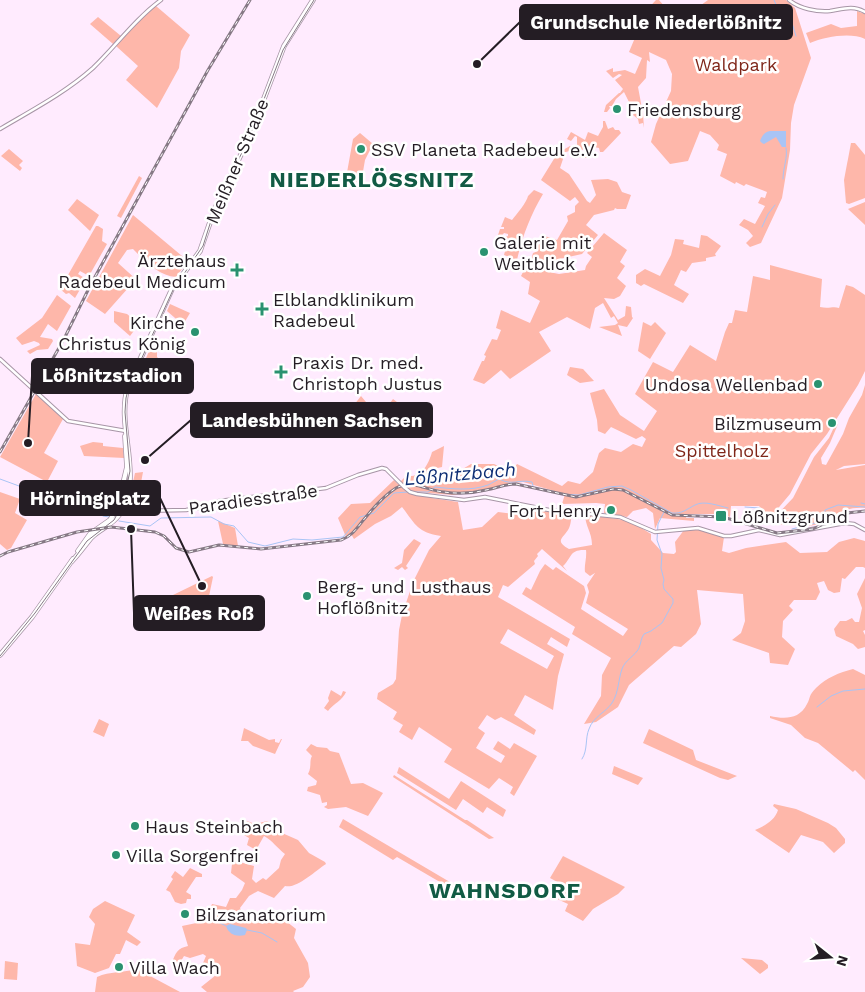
<svg xmlns="http://www.w3.org/2000/svg" width="865" height="992" font-family="'Work Sans',sans-serif">
<style>
.green{fill:#feb7aa;fill-rule:evenodd}
.water{fill:#a9c4f5}
.lines{fill:none;stroke-linecap:round;stroke-linejoin:round}
.stream{stroke:#a9c4f5;stroke-width:1}
.minor-casing{stroke:#a795a6;stroke-width:4.5}
.major-casing{stroke:#a795a6;stroke-width:5.5}
.minor{stroke:#fff;stroke-width:2.5}
.major{stroke:#fff;stroke-width:4}
.tram{stroke:#867985;stroke-width:1}
.rail-casing{stroke:#867985;stroke-width:3}
.rail{stroke:#fff;stroke-width:1;stroke-dasharray:4;stroke-linecap:butt}
.minor-bridge-casing{stroke:#a795a6;stroke-width:4.5;stroke-linecap:butt}
.minor-bridge{stroke:#fff;stroke-width:2.5}
.poi-dot{fill:#2a9270;stroke:#fff;stroke-width:2}
.labels{text-anchor:middle;dominant-baseline:central;stroke-width:5;stroke-linejoin:round;paint-order:stroke}
.park-label{font-size:18px;fill:#7f2619;stroke:#fff}
.poi-label{font-size:18px;fill:#241d24;stroke:#fff;text-anchor:start}
.street-label{font-size:18px;fill:#241d24;stroke:#fff}
.water-label{font-size:19px;font-style:italic;fill:#0e2e74;stroke:#fff}
.district-label{font-size:22px;font-weight:bold;letter-spacing:1px;fill:#115b44;stroke:#fff}
.leader{fill:none;stroke:#241d24;stroke-width:2}
.callout-dot{fill:#241d24;stroke:#fff;stroke-width:2}
.callout{fill:#241d24;stroke:#241d24;stroke-width:2}
.callout-label{font-size:19px;text-anchor:middle;font-weight:bold;fill:#fff}
</style>
<rect width="100%" height="100%" fill="#ffebfe"/>
<g class="green">
<polygon points="656,0 659,0 665,7 650,21 649,26 671,36 679,21 708,0 786,0 795,8 811,58 794,105 791,123 790,150 782,198 761,243 750,247 746,243 753,236 748,230 739,225 744,219 755,224 765,206 758,203 761,197 765,198 767,192 746,184 744,186 736,182 735,184 720,176 727,154 717,150 719,145 710,135 700,131 688,161 670,164 651,142 656,124 671,91 672,74 666,60 649,52 650,62 647,60 646,78 638,87 643,114 644,128 643,123 639,124 638,119 633,115 635,112 630,108 631,106 624,92 616,99 612,106 609,106 610,108 607,112 604,112 606,105 619,93 620,93 623,89 615,80 622,75 619,74 613,78 606,71 613,68 613,72 625,70 635,74 642,58 629,52 637,33 637,16 641,16"/>
<polygon points="156,6 190,35 181,51 179,68 157,108 126,80 138,66 116,46 147,13"/>
<path d="M857 11 865 14V39C850 32 825 37 810 43L806 33 831 24 841 28 857 26Z"/>
<polygon points="98,17 121,36 113,44 90,24"/>
<polygon points="603,121 605,121 608,129 613,127 615,130 619,130 621,133 603,152 600,152 599,148 594,147 590,152 591,158 579,158 588,155 585,150 577,149 562,153 563,159 560,168 569,174 587,201 590,203 596,195 591,180 608,179 617,182 622,192 631,195 626,209 617,209 615,208 614,210 594,215 586,225 598,235 582,254 541,263 530,263 533,253 538,251 537,246 543,242 545,236 557,240 568,221 567,216 575,212 575,206 579,202 575,197 570,201 541,180 557,154 559,142 562,142 563,150 570,146 577,147 577,137 575,136 571,141 567,139 571,132 585,140 588,132 598,136 603,127"/>
<polygon points="360,133 373,144 365,160 361,183 348,181 346,178 353,139"/>
<polygon points="851,143 855,143 865,155 865,198 849,204 846,203 844,180"/>
<polygon points="9,149 23,161 19,165 22,168 20,171 1,156"/>
<polygon points="139,176 142,178 121,218 117,216"/>
<path d="M534 190 543 194C531 214 522 237 517 260L504 255 507 244 505 237 508 236V234L504 233 500 238 502 243 497 245V238L500 229H504V227H501L505 217 512 220C516 215 527 202 528 196Z"/>
<polygon points="77,199 99,215 90,231 68,210"/>
<polygon points="865,202 865,225 848,209"/>
<path d="M133 215 188 261 176 277C159 276 145 261 133 249L127 250 118 263 138 281 132 289 129 287 105 314 86 301Z"/>
<polygon points="96,226 98,226 103,229 102,241 107,244 89,276 80,271 78,274 86,279 75,298 69,293 66,294 60,289"/>
<polygon points="604,233 627,250 620,262 625,266 617,278 626,286 620,296 614,299 604,298 618,320 625,316 626,306 631,307 632,317 633,318 627,327 618,325 622,336 599,327 615,325 618,323 614,316 611,318 603,303 595,308 590,329 567,317 539,332 551,351 510,379 501,370 484,384 473,380 482,361 484,361 486,356 484,355 492,339 497,340 501,330 496,328 501,310 530,323 540,301 528,294 530,282 521,276 526,266 538,267 547,266 549,272 559,274 585,270 586,266 592,257 587,253"/>
<polygon points="701,235 707,236 721,246 715,254 716,256 706,258 706,261 692,263 686,272 681,270 674,285 689,294 683,303 644,284 641,286 636,283 636,275 645,269 660,276 671,255 675,239 684,240 683,244 699,248"/>
<path d="M770 265 822 279 820 307C829 309 833 306 839 308L846 285 853 287 865 295V371L858 385 827 434 811 454 790 494 770 518 759 506H731L730 517 721 514H687L686 518H694V521L660 518 655 529 653 513 646 508 633 511 627 517 604 513 605 504 596 503 562 504 565 494 523 482 504 485 494 489 453 495 417 492 432 498 458 502 463 530 482 527 498 512 523 515 527 507 554 513H572C571 518 571 526 568 530 562 539 555 541 569 549L592 545C592 532 585 526 585 514L630 521 651 534V540L663 553 674 554 676 552 675 542 684 530 697 529 724 537 722 551 729 553 746 548 786 542 800 553 827 552 839 542 854 538 865 541V568L863 567H856L845 579 842 578 840 592 834 593 828 590 824 581 817 583 820 592 816 600H794L789 606 793 610 783 621 782 637 795 649 788 665 770 663 769 653 732 640 741 633 745 621 743 594 697 590 701 624 696 634 681 647 674 646 629 685 618 707 596 722 584 724 601 696 602 675 611 658 572 634 575 627 522 594 526 587 531 590 540 571 545 564 553 570 556 567 584 586 586 593 581 609 623 636 628 629 586 603 589 592 587 585 595 573 590 576 585 572C584 565 587 558 586 550 569 549 572 558 563 566L567 571 542 549 537 554 538 556 534 561 535 564 508 587 503 585 498 597 570 639 567 647 551 637 547 644 564 654 558 676 553 710 525 695 514 715 536 730 534 735 501 717 495 720 487 715 478 728 485 733 476 748 501 763 505 756 493 749 498 741 510 749 514 743 537 756 514 796 510 793 513 787 499 778 489 789 444 762 452 749 419 727 412 740 399 732 403 725 393 719 397 712 377 699 378 693 393 684 396 679 399 630 402 615 413 582 429 550 441 536C417 532 416 525 402 507L391 516 375 524 354 539 351 534 346 537 338 518 351 504 370 503 394 480 398 484 406 476C421 478 428 466 432 452L444 446 442 467 433 469V475L451 476 471 464H494L511 472 517 464 562 486 568 481 580 484 593 472 599 453 605 448 621 452 633 444 642 447 646 439 642 436 636 439 611 427 605 434 598 431 597 420 590 393 604 389 620 415 644 431 657 411 635 394 653 362 673 372 690 345 716 361 725 332 729 323H732L735 310 747 312 753 276 770 280ZM508 629 554 656 547 669 500 643Z"/>
<polygon points="57,295 71,306 57,331 48,324 40,337 52,339 53,341 48,349 37,350 30,354 27,351 40,345 39,343 34,341 22,345 16,338 42,318"/>
<polygon points="170,304 190,313 183,325 167,311"/>
<polygon points="114,311 127,314 139,324 130,336 114,322"/>
<polygon points="643,322 651,326 655,322 666,333 650,359 638,351"/>
<polygon points="150,349 157,352 157,357 164,364 157,374 150,373 147,379 139,374"/>
<polygon points="570,367 583,369 594,381 580,383 567,375"/>
<polygon points="137,377 155,389 153,393 148,390 146,393 132,387"/>
<path d="M865 385V464L844 466 836 470 865 465V508C838 506 835 522 814 525 807 527 798 525 791 525 784 525 778 525 772 520L793 498 814 457 829 438 836 423 838 424 830 443 821 458 822 464 826 465 843 434 849 418 862 395Z"/>
<polygon points="36,394 63,419 44,453 58,461 47,482 0,457"/>
<polygon points="361,396 366,402 369,402 370,404 360,417 352,411 342,424 340,423"/>
<polygon points="393,399 405,408 395,421 395,419 391,417 393,419 391,422 384,417 387,413 384,411"/>
<polygon points="93,442 103,443 103,446 123,448 124,458 84,456 80,446"/>
<polygon points="143,472 137,504 138,509 128,505 135,473"/>
<polygon points="0,492 20,499 15,513 27,520 11,548 7,550 0,544"/>
<polygon points="218,521 235,528 238,546 223,544"/>
<polygon points="414,539 421,543 406,566 408,568 405,570 402,567 398,570 394,568 402,563 404,550"/>
<polygon points="212,576 213,577 208,601 173,595"/>
<polygon points="865,578 865,630 863,631 865,635 865,647 858,649 853,644 836,636 834,629 840,621 846,621 852,618 855,622 859,622 862,608 857,594"/>
<path d="M853 669 865 675V780L855 770 853 772 818 743 805 738 791 725 770 718V716C784 719 799 720 807 704 811 697 808 696 816 688 827 677 839 673 853 669Z"/>
<path d="M331 690 341 696 343 691 346 692C343 700 333 704 328 711L324 708 329 701 328 698Z"/>
<polygon points="99,719 109,724 104,737 93,732"/>
<polygon points="244,728 269,740 275,739 275,742 279,743 281,739 282,739 275,754 253,746 248,741 241,741"/>
<polygon points="649,729 693,750 696,760 737,776 728,780 720,778 643,743"/>
<path d="M311 744 317 747 327 748 330 751 339 753 351 784 363 783 383 793 368 816 346 807 328 809 324 807 327 805V802L322 803 320 795 307 791 308 787 316 785 317 781 308 774C312 767 309 761 312 756L306 750Z"/>
<polygon points="614,766 643,778 638,785 612,774"/>
<polygon points="399,767 449,799 461,781 506,810 503,817 487,807 483,813 463,799 456,810 397,773"/>
<polygon points="394,775 465,820 467,820 494,838 489,839 393,777"/>
<path d="M774 804 796 809 828 823 836 828 845 839V843L834 853 823 842 801 835 789 853 755 830C765 826 775 820 778 810L773 806Z"/>
<polygon points="343,819 460,888 457,892 397,857 393,860 339,827"/>
<path d="M247 821 255 824 267 821 274 825 273 829 298 840 309 853 325 862 326 864C315 871 297 889 285 886L274 898 258 891 249 896 240 908 243 914 263 924 272 910 296 929 294 938 308 963 310 977 303 987 293 991 294 992H207L201 987 216 975 213 968 203 963 206 956 203 954 190 958 184 956 178 966 172 963C175 953 178 948 188 946L182 926 206 921 212 904 226 907 230 898H236L242 890 245 883 231 873 232 864 236 861 254 866 252 879 256 883 263 878 266 880 279 868 281 860 285 854C277 848 273 841 264 836L256 850 247 845 249 838 244 835 241 831Z"/>
<polygon points="563,856 625,887 618,894 593,909 583,921 565,911 568,904 555,898 563,885 550,878"/>
<polygon points="190,868 202,874 202,877 196,877 186,892 191,895 191,899 187,899 186,903 181,904 175,902 170,892 166,890 173,879 171,877 175,871 183,877"/>
<polygon points="105,901 135,915 127,932 141,942 137,946 126,940 120,954 116,954 109,968 95,973 77,966 75,943 90,945 95,924 89,917 93,909"/>
<polygon points="741,958 762,960 768,965 768,968 760,974"/>
<polygon points="5,961 18,963 17,980 4,979"/>
<path d="M137 969 180 992H95L97 977C110 971 123 973 137 969Z"/>
</g>
<g class="water">
<path d="M770 131H786V147H782L776 137 764 144 762 143 760 141C762 136 764 132 770 131Z"/>
<path d="M230 924 246 928 247 930 245 935C237 937 229 935 226 926Z"/>
</g>
<g class="lines">
<g class="stream">
<polyline points="774,0 777,7"/>
<polyline points="778,9 792,23 796,36"/>
<path d="M783 179C783 168 788 157 786 148"/>
<polyline points="762,227 768,214 775,205"/>
<polyline points="0,479 38,493 48,494 95,513"/>
<path d="M412 492H428L435 487C453 489 471 491 488 485 492 483 495 481 499 479 513 486 518 479 532 482L533 486"/>
<path d="M561 494 579 495 608 487 622 486 631 490 672 513C682 514 687 509 695 505 704 500 719 506 728 508"/>
<polyline points="861,503 865,504"/>
<polyline points="745,507 760,508 769,519"/>
<polyline points="103,516 109,517"/>
<polyline points="119,521 150,526 161,518 211,517 224,524 234,526 248,542 265,546 293,539 312,540 343,537 360,517 374,513 394,493 408,492"/>
<polyline points="792,529 819,522 824,518 825,510 838,505 865,507"/>
<polyline points="817,707 831,696 843,691 865,689"/>
<path d="M582 759C588 750 585 738 589 729 593 717 606 712 612 703 619 692 618 680 622 669 625 660 635 656 639 648 641 643 641 638 644 634L651 631 662 623 673 603V599L664 589 663 584 664 580 661 568 662 554 657 540 658 524 665 510"/>
<polyline points="212,919 226,926"/>
<polyline points="247,930 262,933 277,942"/>
</g>
<g class="minor-casing">
<g id="minor">
<path d="M789 0C800 9 817 12 830 11 843 9 853 5 865 12"/>
<path d="M0 129C32 110 65 93 93 68 116 46 135 19 161 0"/>
<polyline points="0,359 68,421 126,431"/>
<polyline points="404,487 410,492 417,494 464,500 485,497 549,510 620,517 655,532 698,528 724,536 731,536 759,530 780,535 845,523 854,524 865,530"/>
<polyline points="118,506 138,511 186,510 206,507 219,501 326,488 358,475 382,468 386,469 401,484"/>
</g>
</g>
<g class="major-casing">
<g id="major">
<polyline points="78,551 90,534 110,520 117,509 127,467 125,436"/>
<path d="M72 561C79 554 85 545 92 537 100 529 112 525 119 515 145 475 115 429 128 386L172 289 200 251 215 208 249 138 284 46 313 0"/>
<polyline points="0,655 32,617 73,559"/>
</g>
</g>
<use href="#minor" class="minor"/>
<use href="#major" class="major"/>
<polyline class="tram" points="0,656 35,613 87,541 114,520 123,503 130,471 125,412 126,398 129,386 173,290 203,246 215,208 249,138 283,50 314,0"/>
<g class="rail-casing">
<g id="rail">
<polyline points="0,452 64,339 90,286 208,70 250,0"/>
<path d="M0 556 8 552 77 532 111 527 155 532 164 536 176 548 189 552 219 545 261 549 341 540C353 536 358 526 366 517 374 507 385 495 396 488 412 479 428 491 444 492 457 494 474 493 486 490 497 488 505 484 516 484L576 497 613 489 623 490 672 515 723 517 777 533 813 529 847 513 865 511"/>
</g>
</g>
<use href="#rail" class="rail"/>
<g class="minor-bridge-casing">
<polyline id="minor-bridge" points="401,484 404,487"/>
</g>
<use href="#minor-bridge" class="minor-bridge"/>
</g>
<g class="poi-dot">
<circle cx="617" cy="109" r="5"/>
<circle cx="361" cy="149" r="5"/>
<circle cx="484" cy="252" r="5"/>
<path d="M234.5 262.5h5v5h5v5h-5v5h-5v-5h-5v-5h5z"/>
<path d="M259.5 301.5h5v5h5v5h-5v5h-5v-5h-5v-5h5z"/>
<circle cx="195" cy="332" r="5"/>
<path d="M278.5 364.5h5v5h5v5h-5v5h-5v-5h-5v-5h5z"/>
<circle cx="818" cy="384" r="5"/>
<circle cx="832" cy="423" r="5"/>
<circle cx="611" cy="510" r="5"/>
<rect x="715" y="510" width="12" height="12" rx="2.5"/>
<circle cx="307" cy="596" r="5"/>
<circle cx="135" cy="826" r="5"/>
<circle cx="116" cy="855" r="5"/>
<circle cx="185" cy="914" r="5"/>
<circle cx="119" cy="967" r="5"/>
</g>
<g class="labels">
<g class="park-label">
<text x="736" y="64">Waldpark</text>
<text x="722" y="450">Spittelholz</text>
</g>
<g class="poi-label">
<text x="627" y="109">Friedensburg</text>
<text x="371" y="149">SSV Planeta Radebeul e.V.</text>
<text x="494" y="242">Galerie mit<tspan x="494" dy="21">Weitblick</tspan></text>
<text x="226" y="260" text-anchor="end">Ärztehaus<tspan x="226" dy="21">Radebeul Medicum</tspan></text>
<text x="273" y="299">Elblandklinikum<tspan x="273" dy="21">Radebeul</tspan></text>
<text x="185" y="322" text-anchor="end">Kirche<tspan x="185" dy="21">Christus König</tspan></text>
<text x="292" y="362">Praxis Dr. med.<tspan x="292" dy="21">Christoph Justus</tspan></text>
<text x="808" y="384" text-anchor="end">Undosa Wellenbad</text>
<text x="822" y="423" text-anchor="end">Bilzmuseum</text>
<text x="601" y="510" text-anchor="end">Fort Henry</text>
<text x="732" y="516">Lößnitzgrund</text>
<text x="317" y="586">Berg- und Lusthaus<tspan x="317" dy="21">Hoflößnitz</tspan></text>
<text x="145" y="826">Haus Steinbach</text>
<text x="126" y="855">Villa Sorgenfrei</text>
<text x="195" y="914">Bilzsanatorium</text>
<text x="129" y="967">Villa Wach</text>
</g>
<g class="street-label">
<text transform="translate(237 161) rotate(-67)">Meißner Straße</text>
<text transform="translate(253 499) rotate(-8)">Paradiesstraße</text>
</g>
<g class="water-label">
<text transform="translate(460 474) rotate(-5)">Lößnitzbach</text>
</g>
<g class="district-label">
<text x="372" y="179">NIEDERLÖSSNITZ</text>
<text x="505" y="890">WAHNSDORF</text>
</g>
</g>
<path class="leader" d="M477 64L520 22M28 443L32 376M145 460L191 420M202 586L160 498M131 529L134 613"/>
<g class="callout-dot">
<circle cx="477" cy="64" r="5"/>
<circle cx="28" cy="443" r="5"/>
<circle cx="145" cy="460" r="5"/>
<circle cx="202" cy="586" r="5"/>
<circle cx="131" cy="529" r="5"/>
</g>
<g class="callout">
<rect x="520" y="5" width="272" height="34" rx="5"/>
<rect x="32" y="359" width="161" height="34" rx="5"/>
<rect x="191" y="403" width="241" height="34" rx="5"/>
<rect x="20" y="481" width="140" height="34" rx="5"/>
<rect x="134" y="596" width="130" height="34" rx="5"/>
</g>
<g class="callout-label">
<text x="656" y="29">Grundschule Niederlößnitz</text>
<text x="112" y="382">Lößnitzstadion</text>
<text x="312" y="427">Landesbühnen Sachsen</text>
<text x="90" y="505">Hörningplatz</text>
<text x="199" y="620">Weißes Roß</text>
</g>
<g transform="translate(830 957) rotate(107)" stroke="#ffffff" stroke-width="4" paint-order="stroke">
<path d="M0-4L9 19L0 12L-9 19Z" fill="#241d24"/>
<text y="-8" font-size="14" font-weight="bold" text-anchor="middle" fill="#241d24">N</text>
</g>
</svg>
